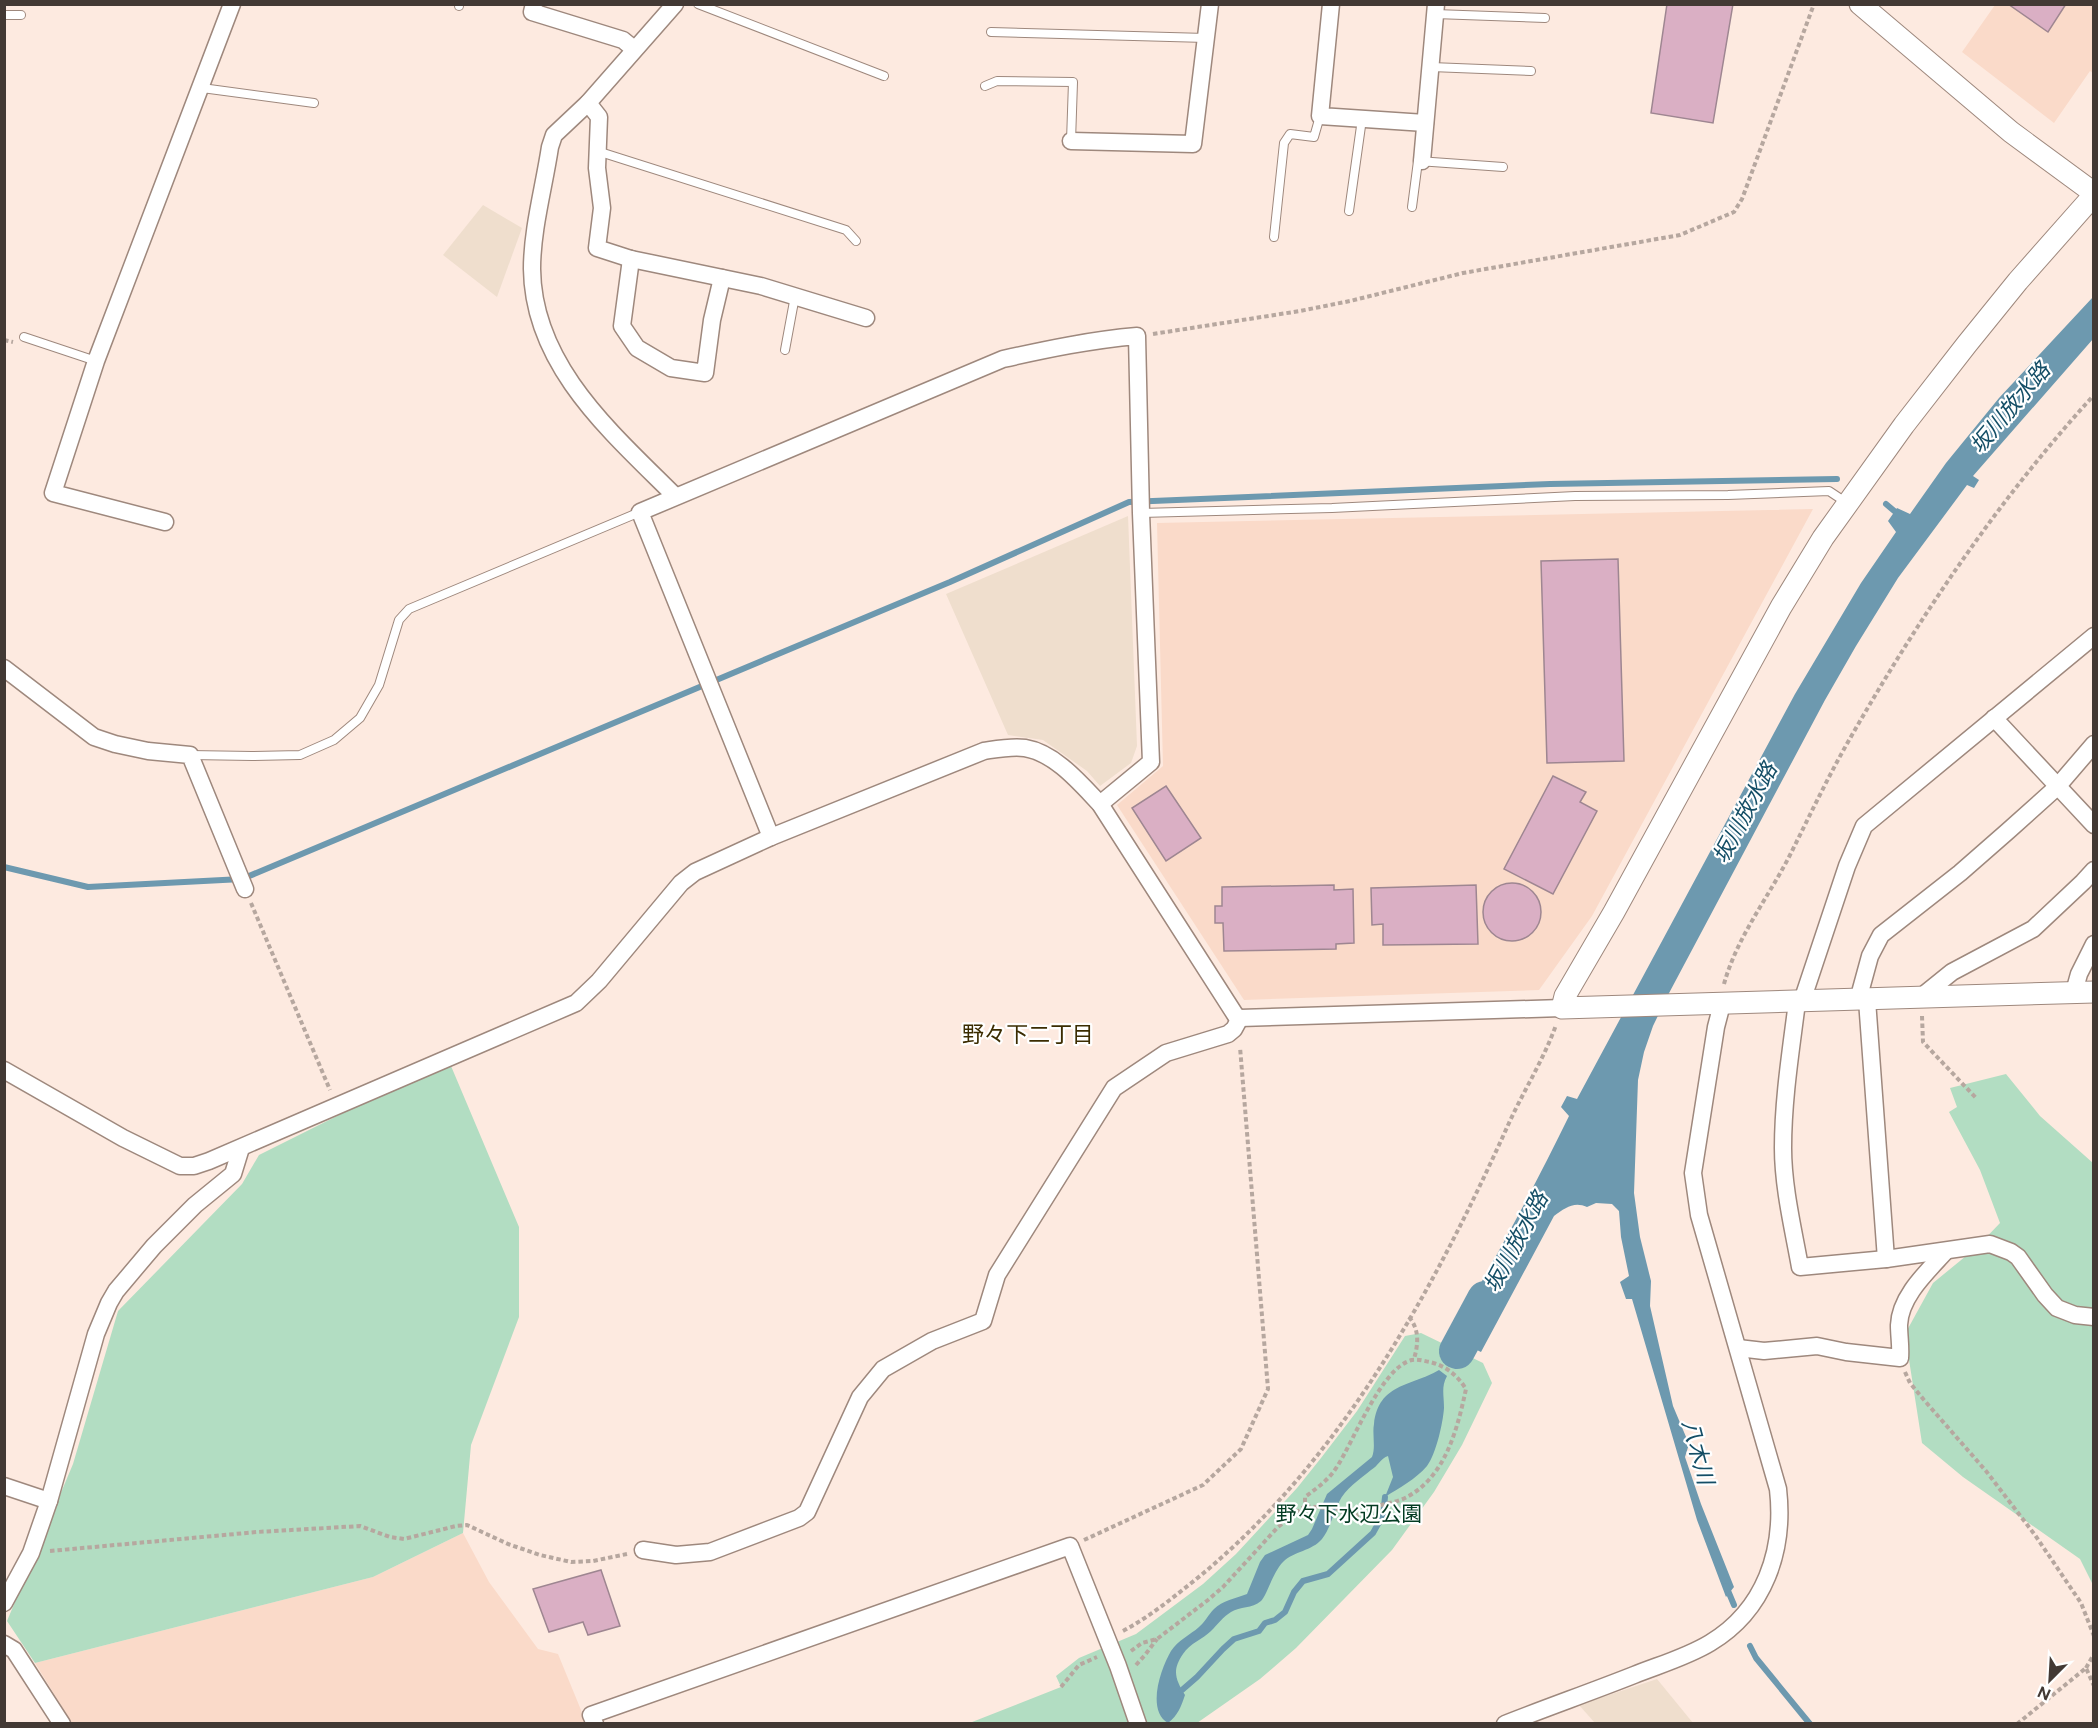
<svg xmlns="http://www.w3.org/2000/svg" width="2098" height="1728" font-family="Figtree,'Noto Sans JP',sans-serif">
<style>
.built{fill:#fadac9}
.industrial{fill:#efdecd}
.green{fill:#b2ddc2}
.water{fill:#6d99af}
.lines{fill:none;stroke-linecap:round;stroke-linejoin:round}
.stream{stroke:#6d99af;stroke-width:6}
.river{stroke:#6d99af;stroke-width:36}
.building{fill:#daafc4;stroke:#9e8691;stroke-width:1.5}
.service-casing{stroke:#9e887d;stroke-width:10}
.minor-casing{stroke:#9e887d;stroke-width:19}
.tertiary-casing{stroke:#9e887d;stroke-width:23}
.path{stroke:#b6a79f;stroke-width:4;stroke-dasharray:4.5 3;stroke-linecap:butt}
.service{stroke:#fff;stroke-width:8}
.minor{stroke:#fff;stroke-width:16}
.tertiary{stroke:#fff;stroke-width:21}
.labels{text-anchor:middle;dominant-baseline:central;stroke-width:4.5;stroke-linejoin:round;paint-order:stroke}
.park-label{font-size:21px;fill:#033b22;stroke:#fff}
.water-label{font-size:22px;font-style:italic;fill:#144e66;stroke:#fff}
.neighbourhood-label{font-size:22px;fill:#3b2c01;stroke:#fff}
</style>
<rect width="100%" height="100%" fill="#fdeae0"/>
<g class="built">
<polygon points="1995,5 2093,5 2093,73 2090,71 2054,123 1962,52"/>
<polygon points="1813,509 1592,916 1539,990 1244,1000 1117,805 1163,766 1157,523"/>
<polygon points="463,1533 489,1582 538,1649 558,1654 581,1710 584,1723 72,1723 35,1663 373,1577"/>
</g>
<g class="industrial">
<polygon points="483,205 522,228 497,297 443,255"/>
<polygon points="1128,516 1137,746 1131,763 1100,786 1087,771 1043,740 1008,735 946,594"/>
<polygon points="1657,1679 1693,1723 1595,1723 1579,1705"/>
</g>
<g class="green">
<polygon points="451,1066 519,1227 519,1317 471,1445 463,1533 373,1577 35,1663 7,1621 73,1464 118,1311 242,1184 259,1155 343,1113"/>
<polygon points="2006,1074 2040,1116 2093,1163 2093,1585 2080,1559 1963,1477 1922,1443 1905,1334 1933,1283 1977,1247 2000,1223 1980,1170 1949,1112 1957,1107 1950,1088"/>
<polygon points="1421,1333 1483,1363 1492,1383 1462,1445 1434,1492 1392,1550 1296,1648 1260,1679 1197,1723 967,1724 1061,1687 1056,1676 1079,1658 1136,1634 1203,1584 1236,1554 1297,1488 1321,1458 1357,1411 1405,1336"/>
</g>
<g class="water">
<path d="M2093 297V339L1973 476 1979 480 1974 488 1967 485 1898 578 1856 646 1825 700 1668 995 1653 1026 1644 1052 1638 1080 1634 1193 1640 1237 1651 1281 1650 1306 1673 1406 1689 1444 1685 1457 1701 1504 1734 1587 1726 1597 1697 1520 1632 1299H1626L1620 1282 1629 1276 1621 1237 1619 1211 1612 1204 1596 1203 1587 1207C1574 1201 1565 1208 1554 1216L1481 1352 1450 1337C1492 1265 1532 1192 1569 1116L1561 1107 1567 1096 1577 1099 1795 694 1861 583 1896 532 1888 521 1897 508 1910 514 1946 463 1999 398Z"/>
<path d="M1439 1370 1447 1376C1441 1387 1444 1395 1444 1408 1443 1423 1436 1454 1427 1466 1416 1479 1399 1488 1385 1497L1393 1477 1388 1456C1381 1458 1378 1466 1371 1470 1360 1479 1345 1489 1339 1502 1333 1514 1330 1529 1322 1539 1312 1551 1294 1551 1283 1562 1273 1572 1267 1595 1261 1601 1252 1609 1240 1606 1231 1612 1223 1617 1218 1624 1211 1631 1203 1639 1190 1643 1183 1654 1172 1670 1175 1679 1185 1695 1181 1707 1178 1715 1168 1723 1146 1710 1161 1668 1171 1651 1178 1640 1190 1635 1199 1627 1205 1622 1208 1615 1214 1609 1222 1601 1236 1598 1247 1594L1260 1562 1265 1555 1308 1535 1312 1529 1327 1494 1372 1457C1376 1447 1372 1434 1374 1424 1379 1383 1410 1387 1439 1370Z"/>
</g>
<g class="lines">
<g class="stream">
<polyline points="1886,504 1899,515"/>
<polyline points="4,867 88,887 242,879 950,582 1129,502 1550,484 1837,479"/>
<polyline points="1726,1586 1734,1605"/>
<polyline points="1750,1646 1756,1658 1810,1724"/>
<polyline points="1182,1690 1197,1677 1223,1649 1234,1639 1259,1631 1265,1623 1275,1620 1285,1612 1294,1592 1303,1581 1328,1574 1373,1533 1383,1515 1385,1497"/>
</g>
<polyline class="river" points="1457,1351 1485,1299"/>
</g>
<g class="building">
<polygon points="1667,4 1733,4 1713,123 1651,113"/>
<polygon points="2008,4 2066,4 2048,32"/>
<polygon points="1618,559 1624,761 1547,763 1541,561"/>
<polygon points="1553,776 1586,792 1580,802 1597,811 1553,894 1504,869"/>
<polygon points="1166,786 1201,838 1166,861 1132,808"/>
<circle cx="1512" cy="912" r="29"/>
<polygon points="1334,885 1334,890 1353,889 1354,943 1336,944 1336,949 1224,951 1223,923 1215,923 1215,906 1222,906 1222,887"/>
<polygon points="1476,885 1478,944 1383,945 1383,924 1372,925 1371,888"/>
<polygon points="601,1570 620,1626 588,1635 583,1622 549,1632 533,1589"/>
</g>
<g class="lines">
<g class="service-casing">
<g id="service">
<polyline points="698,4 884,76"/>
<polyline points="459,6 459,4"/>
<polyline points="1435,14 1545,18"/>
<polyline points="4,15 21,15"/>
<polyline points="991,32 1206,38"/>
<polyline points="1431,67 1531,71"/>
<polyline points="985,86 997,81 1073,82 1071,141"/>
<polyline points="202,88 314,103"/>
<polyline points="597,151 846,230 856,241"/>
<polyline points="1412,207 1418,161 1503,167"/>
<polyline points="1349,211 1362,119"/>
<polyline points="1274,237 1284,143 1290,134 1314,137 1320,116"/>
<polyline points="24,337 96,361"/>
<polyline points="785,350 795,296"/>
<polyline points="1141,513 1332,508 1575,496 1728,495 1829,491 1847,503"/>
<polyline points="190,755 252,756 300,755 334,740 360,718 379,685 399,620 409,609 640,512"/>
</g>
</g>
<g class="minor-casing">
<g id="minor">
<polyline points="534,4 532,12 623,40 634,49"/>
<path d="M675 4 588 103 554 135 550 147C544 187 532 229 532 269 533 366 612 433 675 496"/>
<polyline points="1331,4 1320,116 1425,123"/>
<polyline points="588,103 599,117 597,168 602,208 597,248 631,259 761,286 866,318"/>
<polyline points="1071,141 1193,144 1210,4"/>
<polyline points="1422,161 1436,4"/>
<polyline points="631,259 622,326 637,348 671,368 705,373 712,320 722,278"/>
<polyline points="165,522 53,493 96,361 232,4"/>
<polyline points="4,668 94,737 115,744 148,751 190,755 245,889"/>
<polyline points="1994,718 2094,825"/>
<path d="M771 837 640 512 1003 359C1048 349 1091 340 1137 336L1141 513 1151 762 1100 804"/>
<polyline points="2074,992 2079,974 2094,944"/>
<polyline points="1921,997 1952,972 2033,929 2083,882 2094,870"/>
<polyline points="1858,1000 1870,956 1881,935 1960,873 2008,831 2057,787 2094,744"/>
<polyline points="1867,1000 1886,1259"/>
<polyline points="1802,1001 1847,866 1864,826 2094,636"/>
<path d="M1797 1002C1791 1050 1783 1099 1783 1148 1783 1187 1793 1228 1800 1267L1886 1259 1990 1244 2011 1252 2018 1257 2045 1295 2057 1308 2075 1315 2094 1317"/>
<path d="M4 1070 123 1138 180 1166H194L209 1161 576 1003 599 981 681 883 695 872 771 837 984 751C997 749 1012 746 1025 748 1055 753 1080 783 1100 804L1236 1016 1240 1018 1562 1008"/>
<path d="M1738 1348 1764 1351 1817 1346 1846 1352 1900 1358C1901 1347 1899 1336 1899 1325 1900 1296 1928 1271 1946 1251"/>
<polyline points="4,1486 49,1501"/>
<polyline points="643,1550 676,1555 710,1552 799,1518 807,1512 860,1397 883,1369 932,1341 983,1321 997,1275 1114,1088 1166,1053 1228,1034 1234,1029 1240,1018"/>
<polyline points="4,1603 31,1553 49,1501 96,1334 109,1303 116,1291 154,1246 195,1205 233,1174 241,1148"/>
<polyline points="4,1644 14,1650 62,1724"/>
<polyline points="595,1724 591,1715 1070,1546 1118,1666 1138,1724"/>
<path d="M1505 1724C1548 1707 1591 1692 1634 1675 1659 1665 1687 1657 1710 1643 1765 1610 1785 1550 1778 1489L1699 1215 1693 1173 1716 1027 1722 1004"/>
</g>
</g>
<g class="tertiary-casing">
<g id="tertiary">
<polyline points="1860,4 2011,132 2094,193"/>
<polyline points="2094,195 2018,281 1967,344 1904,425 1823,538 1781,607 1614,912 1565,996 1562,1008 2094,992"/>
</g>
</g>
<g class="path">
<polyline points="1153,334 1300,311 1350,301 1463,273 1680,235 1734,212 1742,199 1814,4"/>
<polyline points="4,340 13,342"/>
<polyline points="251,903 330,1090"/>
<path d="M1724 984C1737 937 1768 898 1790 855 1809 817 1827 779 1848 742 1918 619 1998 500 2094 395"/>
<polyline points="1922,1016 1923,1042 1976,1098"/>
<path d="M1409 1317C1420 1330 1418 1345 1414 1359"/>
<polyline points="1905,1372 1910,1383 1924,1400 1986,1471 2035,1535 2081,1603 2094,1636"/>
<polyline points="1084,1540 1203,1485 1241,1449 1268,1389 1240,1047"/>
<polyline points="50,1551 257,1532 360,1526 390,1537 404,1539 456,1526 467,1525 508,1544 540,1555 571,1562 593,1561 627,1554"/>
<path d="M1123 1631C1151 1616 1175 1596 1200 1576 1343 1458 1434 1289 1509 1123 1524 1090 1544 1059 1556 1025"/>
<path d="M1131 1651 1142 1643 1157 1639 1208 1600 1223 1587 1278 1527 1305 1506V1497C1317 1488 1330 1479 1338 1465 1354 1440 1382 1367 1412 1360 1418 1359 1424 1361 1430 1362 1446 1366 1457 1375 1466 1389 1458 1426 1447 1472 1412 1494 1402 1501 1389 1503 1377 1506L1376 1510 1348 1518 1339 1509 1305 1506"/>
<polyline points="1136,1665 1145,1655 1157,1639"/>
<polyline points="2086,1668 2094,1654"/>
<polyline points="1061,1687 1079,1665 1097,1657"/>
<polyline points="2017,1724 2086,1668 2094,1686"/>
</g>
<use href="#service" class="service"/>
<use href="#minor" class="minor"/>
<use href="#tertiary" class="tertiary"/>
</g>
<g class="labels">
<g class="park-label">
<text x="1349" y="1513">野々下水辺公園</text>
</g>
<g class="water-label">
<text transform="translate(2010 408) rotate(-50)">坂川放水路</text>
<text transform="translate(1745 813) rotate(-62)">坂川放水路</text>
<text transform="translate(1516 1242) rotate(-62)">坂川放水路</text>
<text transform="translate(1698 1452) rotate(75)">八木川</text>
</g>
<g class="neighbourhood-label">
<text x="1028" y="1034">野々下二丁目</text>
</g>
</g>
<rect width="2098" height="1728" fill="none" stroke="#423934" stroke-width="12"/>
<g transform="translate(2050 1680) rotate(204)" stroke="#ffffff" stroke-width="4.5" paint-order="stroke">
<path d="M0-4.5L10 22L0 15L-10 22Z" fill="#423934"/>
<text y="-9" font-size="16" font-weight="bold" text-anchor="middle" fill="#423934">N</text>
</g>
</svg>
